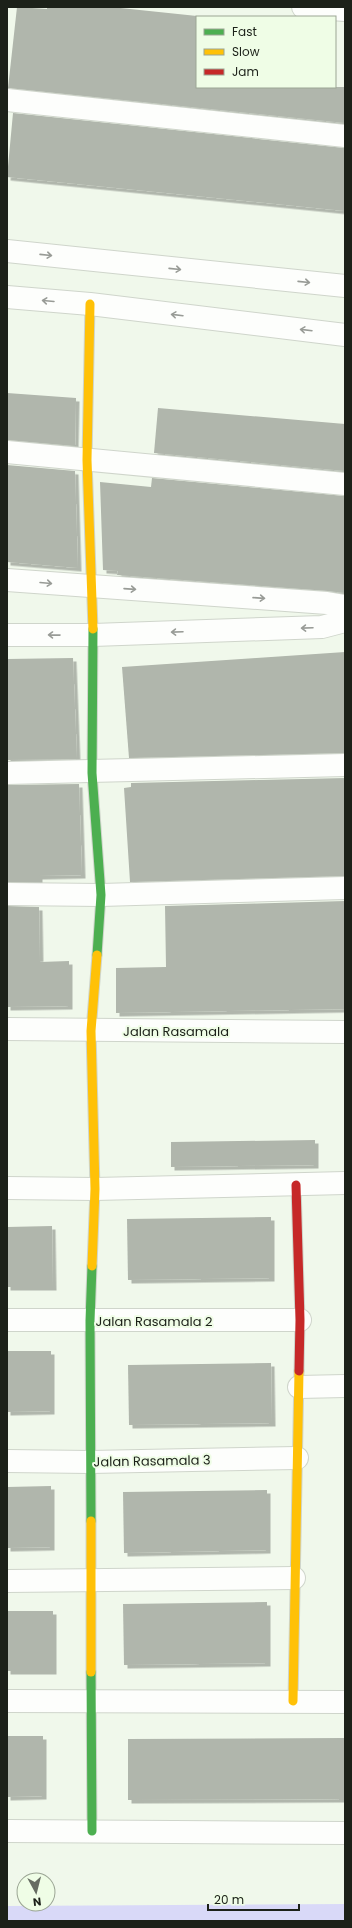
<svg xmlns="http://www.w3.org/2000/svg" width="352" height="1928" font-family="Poppins,sans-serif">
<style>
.water{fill:#d9d9f8}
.building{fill:#b0b6ac;filter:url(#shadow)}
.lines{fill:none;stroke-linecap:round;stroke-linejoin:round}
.street-casing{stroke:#cfd5cb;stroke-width:24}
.fast-casing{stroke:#cfd5cb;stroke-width:11}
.slow-casing{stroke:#cfd5cb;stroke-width:11}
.jam-casing{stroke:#cfd5cb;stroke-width:11}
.street{stroke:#fdfefc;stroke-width:22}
.fast{stroke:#4caf50;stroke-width:9}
.slow{stroke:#ffc107;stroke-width:9}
.jam{stroke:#c62828;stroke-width:9}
.oneway{stroke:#989b96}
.labels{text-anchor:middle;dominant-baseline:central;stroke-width:4;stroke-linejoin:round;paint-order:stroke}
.street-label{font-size:13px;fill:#1c2119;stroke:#effde6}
</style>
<defs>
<filter id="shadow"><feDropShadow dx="3.5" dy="3.5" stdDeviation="0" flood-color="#0004"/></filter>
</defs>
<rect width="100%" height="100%" fill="#f0f8eb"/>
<polygon class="water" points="345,1904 345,1921 7,1921 7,1906"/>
<g class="building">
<polygon points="17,7 47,9 47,7 111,7 197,16 197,87 345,87 345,123 8,88"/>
<polygon points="13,113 345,148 345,211 7,177"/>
<polygon points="7,393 76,398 75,446 7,440"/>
<polygon points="158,408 345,424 345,471 154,453"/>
<polygon points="7,465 75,471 78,568 7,562"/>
<polygon points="152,478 345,496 345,593 328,591 117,575 118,571 103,570 100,482 151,487"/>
<polygon points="345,652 345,753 129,758 122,667"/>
<polygon points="73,658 77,759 7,760 7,659"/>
<polygon points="345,778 345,876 130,882 124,788 131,787 131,783"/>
<polygon points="79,784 82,875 39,876 39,882 7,882 7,785"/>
<polygon points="345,901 345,1009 116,1013 116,968 166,967 165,906"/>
<polygon points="7,906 39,907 40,962 69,961 69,1006 7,1007"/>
<polygon points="315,1140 315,1165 171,1167 171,1142"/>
<polygon points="271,1217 271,1278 128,1280 127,1219"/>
<polygon points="52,1226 53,1287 7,1287 7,1227"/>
<polygon points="7,1351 51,1351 51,1411 7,1412"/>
<polygon points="271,1363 272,1423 129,1425 128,1365"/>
<polygon points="51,1486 51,1547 7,1548 7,1487"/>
<polygon points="267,1490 267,1550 124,1553 123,1492"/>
<polygon points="267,1602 267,1663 124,1665 123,1604"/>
<rect x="7" y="1611" width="46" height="60"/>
<polygon points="7,1736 43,1736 43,1796 7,1797"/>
<polygon points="344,1738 344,1799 128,1800 128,1739"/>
</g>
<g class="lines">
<g class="street-casing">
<g id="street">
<polyline points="303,7 345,10"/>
<polyline points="7,100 345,136"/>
<polyline points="7,251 345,286"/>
<polyline points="7,297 90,304 345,335"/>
<polyline points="7,452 345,484"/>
<polyline points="7,580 327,603 345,606"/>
<polyline points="7,635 93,635 322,627 345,621"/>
<polyline points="7,773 345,765"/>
<polyline points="7,894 101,895 345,888"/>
<polyline points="7,1029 345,1032"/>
<polyline points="7,1188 95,1189 345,1183"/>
<polyline points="7,1320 300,1320"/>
<polyline points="299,1387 345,1386"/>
<polyline points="7,1461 90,1462 297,1458"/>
<polyline points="7,1581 294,1578"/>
<polyline points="7,1701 345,1702"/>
<polyline points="7,1831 345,1833"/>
</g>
</g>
<g class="fast-casing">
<g id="fast">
<polyline points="93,629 92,773 101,895 97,955"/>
<polyline points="91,1521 90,1321 92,1266"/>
<polyline points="91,1672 92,1831"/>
</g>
</g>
<g class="slow-casing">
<g id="slow">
<polyline points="90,304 87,460 93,629"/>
<polyline points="92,1266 95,1189 91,1031 97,955"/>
<polyline points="91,1521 91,1672"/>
<polyline points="293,1701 299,1371"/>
</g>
</g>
<g class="jam-casing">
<polyline id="jam" points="296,1185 300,1320 299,1371"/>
</g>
<use href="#street" class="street"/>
<use href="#fast" class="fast"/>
<use href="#slow" class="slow"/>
<use href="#jam" class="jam"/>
</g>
<defs><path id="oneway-shaft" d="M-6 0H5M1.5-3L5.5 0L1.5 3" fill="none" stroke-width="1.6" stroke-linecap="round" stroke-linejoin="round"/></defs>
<g class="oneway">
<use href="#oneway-shaft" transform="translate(46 255) rotate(6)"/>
<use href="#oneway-shaft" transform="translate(175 269) rotate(6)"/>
<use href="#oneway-shaft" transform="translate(304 282) rotate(6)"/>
<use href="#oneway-shaft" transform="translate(48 301) rotate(-175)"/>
<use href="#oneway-shaft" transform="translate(177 315) rotate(-173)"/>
<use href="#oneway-shaft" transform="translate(306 330) rotate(-173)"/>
<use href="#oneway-shaft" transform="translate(46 583) rotate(5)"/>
<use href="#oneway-shaft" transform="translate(130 589) rotate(4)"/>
<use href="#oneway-shaft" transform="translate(259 598) rotate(4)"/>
<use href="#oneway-shaft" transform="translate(307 628) rotate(178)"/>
<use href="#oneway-shaft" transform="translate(177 632) rotate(178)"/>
<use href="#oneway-shaft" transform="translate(54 635) rotate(-179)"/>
</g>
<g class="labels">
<g class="street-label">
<text x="176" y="1031">Jalan Rasamala</text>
<text x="154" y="1321">Jalan Rasamala 2</text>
<text transform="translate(152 1461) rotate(-1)">Jalan Rasamala 3</text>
</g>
</g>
<rect width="352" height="1928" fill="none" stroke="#1c2119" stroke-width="16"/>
<rect x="196" y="16" width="140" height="72" fill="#effde6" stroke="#9ba594"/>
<rect x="204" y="29" width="20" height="6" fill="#4caf50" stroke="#9ba594"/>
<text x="232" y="36" font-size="12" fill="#1c2119">Fast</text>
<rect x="204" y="49" width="20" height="6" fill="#ffc107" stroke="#9ba594"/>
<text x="232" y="56" font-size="12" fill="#1c2119">Slow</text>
<rect x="204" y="69" width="20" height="6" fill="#c62828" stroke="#9ba594"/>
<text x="232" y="76" font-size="12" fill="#1c2119">Jam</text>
<g transform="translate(36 1892) rotate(173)"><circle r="19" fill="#effde6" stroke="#9ba594"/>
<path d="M0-3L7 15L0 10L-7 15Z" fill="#666c62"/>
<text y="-6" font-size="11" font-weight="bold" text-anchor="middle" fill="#1c2119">N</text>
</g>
<path d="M208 1904v6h91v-6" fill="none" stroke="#1c2119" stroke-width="2"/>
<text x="214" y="1904" font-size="12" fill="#1c2119" stroke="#effde6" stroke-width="3" paint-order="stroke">20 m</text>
</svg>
